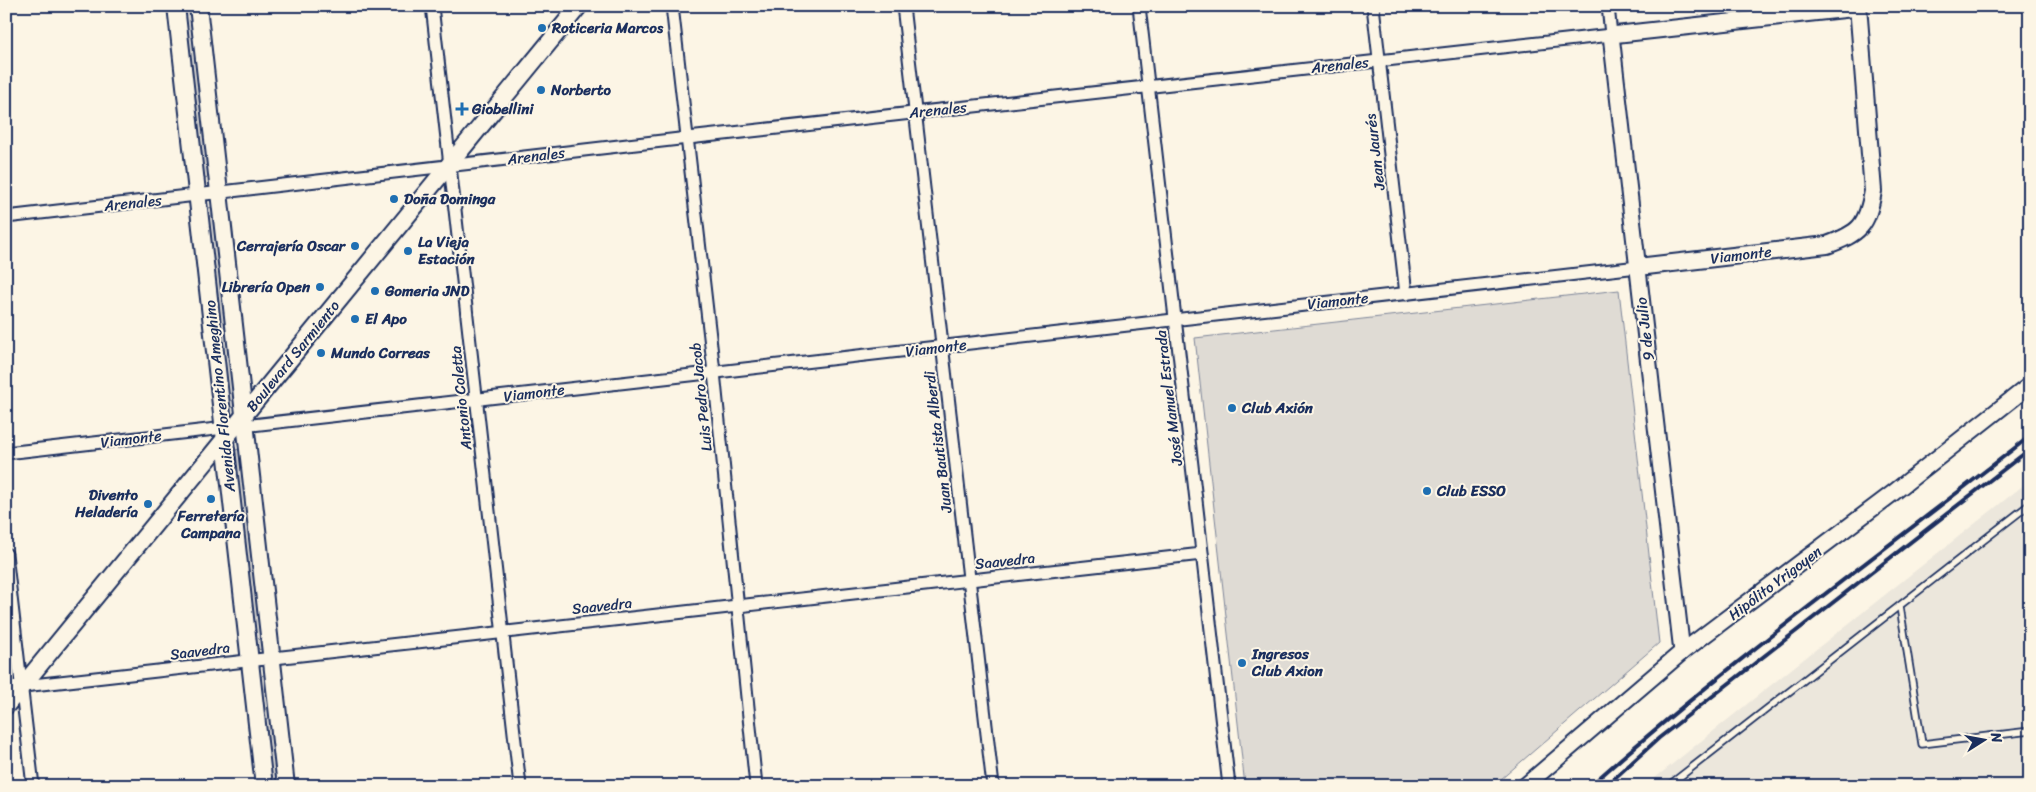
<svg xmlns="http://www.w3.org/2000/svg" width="2036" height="792" font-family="Sriracha,sans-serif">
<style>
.built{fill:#ece7dc}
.green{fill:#dfdbd4;stroke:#7d8599}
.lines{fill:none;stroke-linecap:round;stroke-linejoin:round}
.service-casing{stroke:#1b2f5e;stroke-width:9}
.minor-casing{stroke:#1b2f5e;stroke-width:15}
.tertiary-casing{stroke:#1b2f5e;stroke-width:19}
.secondary-casing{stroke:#1b2f5e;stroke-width:20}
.service{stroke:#fcf5e5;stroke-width:5.5}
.minor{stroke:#fcf5e5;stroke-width:11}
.tertiary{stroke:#fcf5e5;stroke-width:15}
.secondary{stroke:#fcf5e5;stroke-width:16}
.rail{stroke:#1b2f5e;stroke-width:4}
.poi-dot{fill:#1f6fb2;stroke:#fcf5e5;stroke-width:2}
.labels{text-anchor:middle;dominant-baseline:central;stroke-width:4;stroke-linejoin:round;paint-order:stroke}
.poi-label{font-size:15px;font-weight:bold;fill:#1b2f5e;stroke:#fcf5e5;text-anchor:start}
.street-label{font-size:15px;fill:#1b2f5e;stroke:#fcf5e5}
</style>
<rect width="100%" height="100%" fill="#fcf5e5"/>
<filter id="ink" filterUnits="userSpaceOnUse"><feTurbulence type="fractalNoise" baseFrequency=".02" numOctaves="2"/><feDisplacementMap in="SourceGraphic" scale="10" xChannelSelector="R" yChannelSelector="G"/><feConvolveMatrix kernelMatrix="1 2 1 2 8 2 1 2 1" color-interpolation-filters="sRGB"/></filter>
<g filter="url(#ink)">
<polygon class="built" points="2030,480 2030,786 1645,786 1761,693"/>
<g class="green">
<polygon points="182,6 190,6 210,175 206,179 203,178"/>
<polygon points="210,207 214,211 235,406 233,408 229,404 206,212"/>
<polygon points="1619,290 1659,643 1493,786 1245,786 1195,338"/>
<polygon points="237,449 241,453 263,648 260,650 256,646 234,454"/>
<polygon points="263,675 265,676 279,786 272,786 259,679"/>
</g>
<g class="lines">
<g class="service-casing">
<g id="service">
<polyline points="1900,607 1922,744 2030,731"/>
<polyline points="1668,786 2030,504"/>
</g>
</g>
<g class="minor-casing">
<g id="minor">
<polyline points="432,6 520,786"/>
<polyline points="672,6 714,372 756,786"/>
<polyline points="903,6 993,786"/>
<polyline points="1139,6 1229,786"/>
<polyline points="1373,6 1406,294"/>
<polyline points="6,217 688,138 1611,35 1608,6"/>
<polyline points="6,453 1638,267"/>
<polyline points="6,554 33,786"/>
<polyline points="6,688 1202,554"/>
</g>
</g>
<g class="tertiary-casing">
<g id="tertiary">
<polyline points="1682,652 1611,35 1858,8"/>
<polyline points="1525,786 1682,652 1893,493 2030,385"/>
</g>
</g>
<g class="secondary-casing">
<g id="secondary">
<polyline points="176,6 264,786"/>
<polyline points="198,6 286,786"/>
<path d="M1638 267 1827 245C1860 233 1867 226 1873 191L1858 6"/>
<polyline points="6,706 579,6"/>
</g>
</g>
<use href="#service" class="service"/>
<use href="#minor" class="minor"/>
<use href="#tertiary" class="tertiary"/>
<use href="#secondary" class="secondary"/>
<g class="rail">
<path d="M1590 786C1730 661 1883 552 2030 436"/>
<polyline points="1606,786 1659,738 2030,449"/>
</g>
</g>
</g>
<g class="poi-dot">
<circle cx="542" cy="28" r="5"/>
<circle cx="541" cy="90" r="5"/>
<path d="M459.5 101.5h5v5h5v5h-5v5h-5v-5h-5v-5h5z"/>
<circle cx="394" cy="199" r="5"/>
<circle cx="355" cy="246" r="5"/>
<circle cx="408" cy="251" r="5"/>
<circle cx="320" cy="287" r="5"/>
<circle cx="375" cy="291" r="5"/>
<circle cx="355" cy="319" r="5"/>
<circle cx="321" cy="353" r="5"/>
<circle cx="1232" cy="408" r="5"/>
<circle cx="1427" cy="491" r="5"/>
<circle cx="211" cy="499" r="5"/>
<circle cx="148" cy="504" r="5"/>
<circle cx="1242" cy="663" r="5"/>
</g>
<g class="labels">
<g class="poi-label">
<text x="552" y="28">Roticeria Marcos</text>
<text x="551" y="90">Norberto</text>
<text x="472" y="109">Giobellini</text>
<text x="404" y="199">Doña Dominga</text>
<text x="418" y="242">La Vieja<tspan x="418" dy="17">Estación</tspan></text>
<text x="345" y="246" text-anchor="end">Cerrajería Oscar</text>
<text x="310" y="287" text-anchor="end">Librería Open</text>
<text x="385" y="291">Gomeria JND</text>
<text x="365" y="319">El Apo</text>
<text x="331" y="353">Mundo Correas</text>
<text x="1242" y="408">Club Axión</text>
<text x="1437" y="491">Club ESSO</text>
<text x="138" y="495" text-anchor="end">Divento<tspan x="138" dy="17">Heladería</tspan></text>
<text x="211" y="516" text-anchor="middle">Ferretería<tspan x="211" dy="17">Campana</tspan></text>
<text x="1252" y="654">Ingresos<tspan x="1252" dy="17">Club Axion</tspan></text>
</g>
<g class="street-label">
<text transform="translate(1340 65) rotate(-6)">Arenales</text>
<text transform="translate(938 110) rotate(-6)">Arenales</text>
<text transform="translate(1375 152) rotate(-97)">Jean Jaurés</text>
<text transform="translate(536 156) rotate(-7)">Arenales</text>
<text transform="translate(133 203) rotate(-6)">Arenales</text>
<text transform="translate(1741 255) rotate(-7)">Viamonte</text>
<text transform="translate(1338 301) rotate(-6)">Viamonte</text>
<text transform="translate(1645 329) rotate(-97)">9 de Julio</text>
<text transform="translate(936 348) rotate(-7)">Viamonte</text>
<text transform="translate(293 356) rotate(-51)">Boulevard Sarmiento</text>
<text transform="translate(534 393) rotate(-7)">Viamonte</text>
<text transform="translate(220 396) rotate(-96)">Avenida Florentino Ameghino</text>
<text transform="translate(701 397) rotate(-96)">Luis Pedro Jacob</text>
<text transform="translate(461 398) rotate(-96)">Antonio Coletta</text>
<text transform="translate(1169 398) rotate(-97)">José Manuel Estrada</text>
<text transform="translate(131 439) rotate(-7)">Viamonte</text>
<text transform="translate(938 442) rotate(-97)">Juan Bautista Alberdi</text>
<text transform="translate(1005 561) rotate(-6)">Saavedra</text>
<text transform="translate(1775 583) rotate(-37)">Hipólito Yrigoyen</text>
<text transform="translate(602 606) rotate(-6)">Saavedra</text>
<text transform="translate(200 651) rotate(-7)">Saavedra</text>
</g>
</g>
<rect width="2036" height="792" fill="none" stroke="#fcf5e5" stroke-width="25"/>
<rect x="12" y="12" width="2011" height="767" fill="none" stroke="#1b2f5e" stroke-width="2" filter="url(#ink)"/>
<g transform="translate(1984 740) rotate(79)" stroke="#fcf5e5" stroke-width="4" paint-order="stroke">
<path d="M0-4L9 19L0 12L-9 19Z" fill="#1b2f5e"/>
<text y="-8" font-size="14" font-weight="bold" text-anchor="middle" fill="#1b2f5e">N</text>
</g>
</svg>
